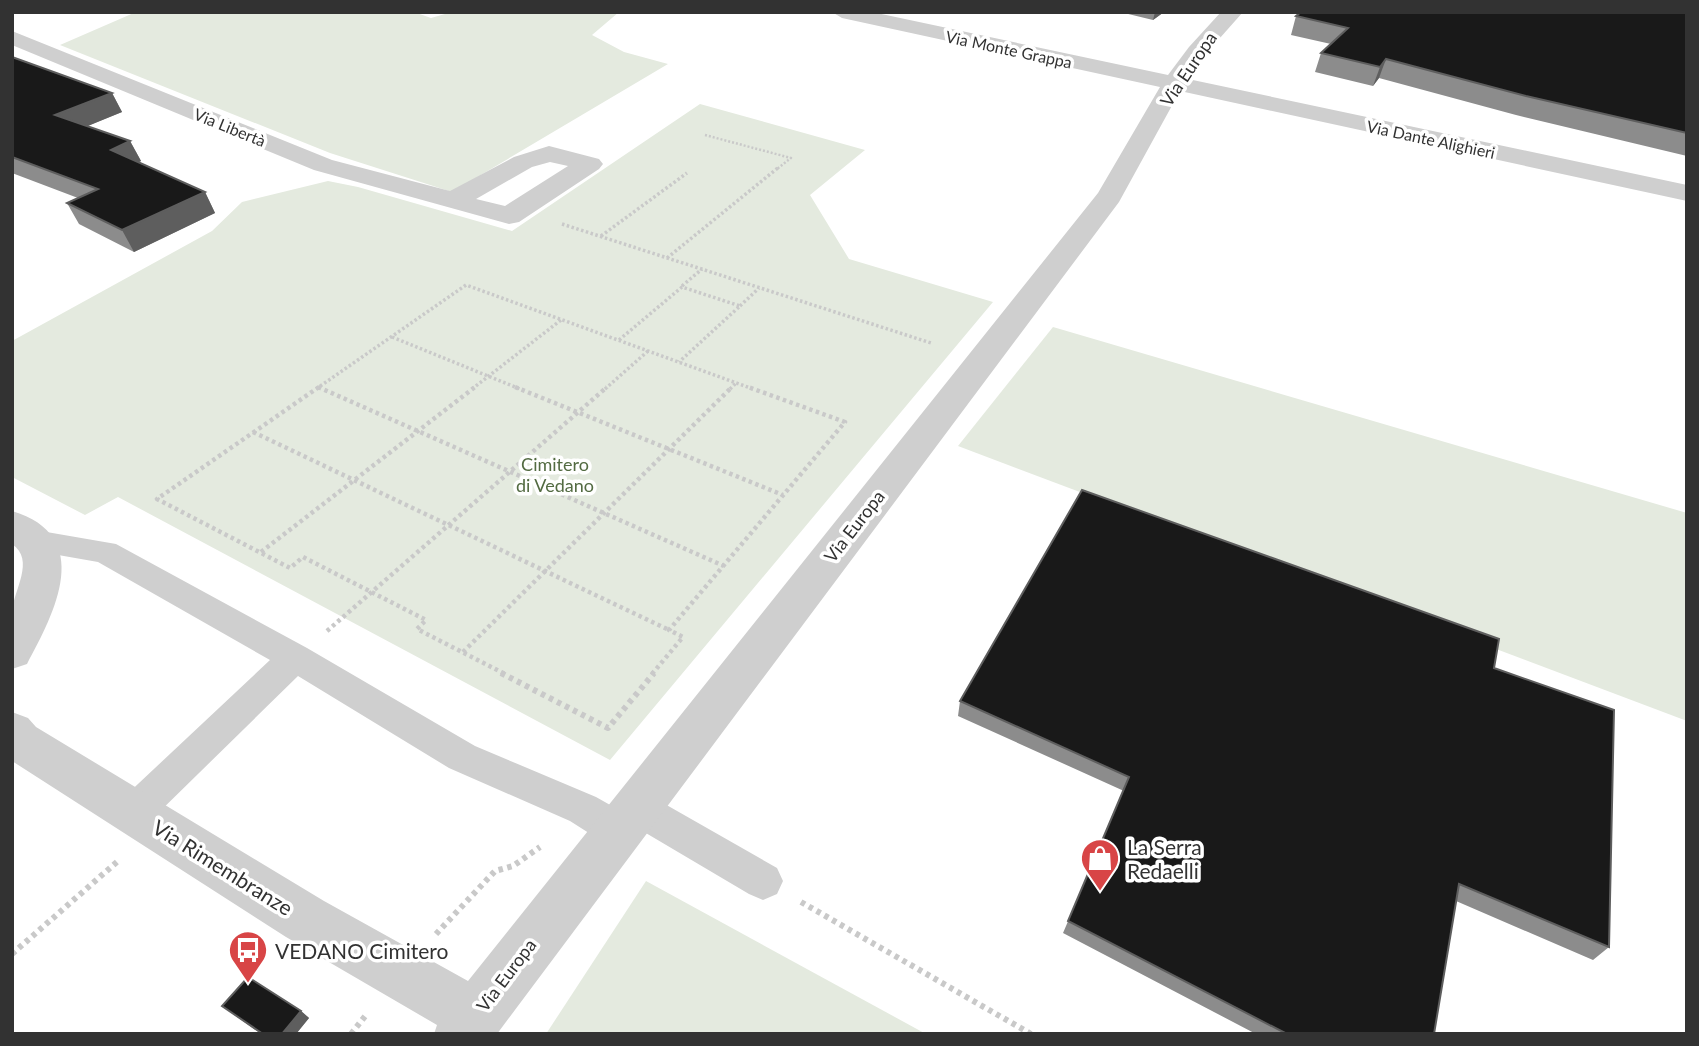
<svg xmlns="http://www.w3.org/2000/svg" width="1699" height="1046" font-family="Lato,sans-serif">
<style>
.green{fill:#e4eadf}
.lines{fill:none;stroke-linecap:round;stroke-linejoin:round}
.path-far3{stroke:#c9c9c9;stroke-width:2.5;stroke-dasharray:2 2;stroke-linecap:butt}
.path-far2{stroke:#c9c9c9;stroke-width:3.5;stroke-dasharray:2.5 2.5;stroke-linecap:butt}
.path-far1{stroke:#c9c9c9;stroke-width:4.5;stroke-dasharray:3.5 3.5;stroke-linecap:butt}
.path{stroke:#c9c9c9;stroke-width:6;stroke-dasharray:4.5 4.5;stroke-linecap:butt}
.lane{fill:#cfcfcf;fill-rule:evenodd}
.street{fill:#cfcfcf;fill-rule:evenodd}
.wall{fill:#8c8c8c}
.shaded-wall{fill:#5e5e5e}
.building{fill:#191919;stroke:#5e5e5e;stroke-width:2}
.labels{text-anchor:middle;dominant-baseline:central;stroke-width:7;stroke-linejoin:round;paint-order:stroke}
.far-street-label{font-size:16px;fill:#323232;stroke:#fff}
.street-label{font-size:18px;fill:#323232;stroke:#fff}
.park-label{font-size:18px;fill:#536b42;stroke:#fff}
.near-poi-label{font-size:21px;fill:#323232;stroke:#fff;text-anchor:start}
.near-street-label{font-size:21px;fill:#323232;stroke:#fff}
</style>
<rect width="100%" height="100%" fill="#fff"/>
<g class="green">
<polygon points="136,12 414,12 431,18 452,12 619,12 592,35 624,52 668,64 452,192 330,153 60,45"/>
<polygon points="700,104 865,150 810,195 849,259 993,302 610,760 118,497 85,515 12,477 12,341 212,231 242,202 328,181 358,187 512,231"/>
<polygon points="1053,327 1687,513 1687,721 958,446"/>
<polygon points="646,881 926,1034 546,1034"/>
</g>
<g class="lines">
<polyline class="path-far3" points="705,135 791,158 777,169"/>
<g class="path-far2">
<polyline points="562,224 931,343"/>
<polyline points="601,236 687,173"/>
<polyline points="667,258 779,167"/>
<polyline points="682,286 702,269"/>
<polyline points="740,306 759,288"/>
<polyline points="392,337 520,389"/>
<polyline points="619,340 682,287 740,306 679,362"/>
<polyline points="318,387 322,389"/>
<polyline points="316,389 466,285 753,389"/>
<polyline points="472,389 561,320"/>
<polyline points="605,389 648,351"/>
<polyline points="730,389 736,383"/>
</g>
<g class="path-far1">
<polyline points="318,387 724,566"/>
<polyline points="319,387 157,499 290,568 303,557 426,620 417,629 505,674"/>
<polyline points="515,387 783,495"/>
<polyline points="253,432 669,630"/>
<polyline points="261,552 475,387"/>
<polyline points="327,631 607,387"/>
<polyline points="463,652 732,387"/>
<polyline points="652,674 683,637 669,630 845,422 748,387"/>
</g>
<g class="path">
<polyline points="501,673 608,728 654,673"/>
<polyline points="801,902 1031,1034"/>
<polyline points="436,934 495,871 513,866 540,847"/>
<polyline points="12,954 118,861"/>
<polyline points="351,1034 366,1015"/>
</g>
<polygon class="lane" points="35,530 116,544 307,648 475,746 596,797 619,810 617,807 623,795 636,790 649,795 777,868 783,881 777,894 763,900 749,894 634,826 636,830 631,842 617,848 603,842 570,821 449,768 298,676 148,823 135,828 122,823 116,811 122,799 270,660 98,562 24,549 20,541 24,533"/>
<g class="street">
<polygon points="832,12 872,12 1168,75 1189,47 1221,12 1243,12 1204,56 1188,79 1687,185 1687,201 1180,91 1119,202 497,1034 434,1034 437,1025 286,937 12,761 12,712 28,718 36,727 324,901 468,981 1098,193 1160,87 842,18"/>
<path d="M12 31 332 160 450 191 514 157 549 146 599 159 603 164 599 169 519 222 509 224 314 170 12 45ZM550 162 568 166 505 206 476 199 532 167Z"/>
<path d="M12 511C95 536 55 612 27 664L12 669C12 650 11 631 12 612 13 591 36 560 12 544Z"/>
</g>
</g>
<g class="wall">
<polygon points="1120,12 1164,12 1153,20"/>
<polygon points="1687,12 1687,156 1516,115 1379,78 1373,86 1315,72 1321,53 1331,44 1291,35 1296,16"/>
<polygon points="12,57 112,93 122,112 87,126 130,141 141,161 139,162 205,192 215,213 134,252 79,224 67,203 78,198 12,173"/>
<polygon points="1494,668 1609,947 1593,960 1456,901 1434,1034 1256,1034 1063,933 1124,791 958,716 960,701"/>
<polygon points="222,1006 301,1011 309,1018 296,1034 261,1034"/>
</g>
<g class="shaded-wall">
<polygon points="1155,12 1164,12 1153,20"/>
<polygon points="1386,59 1379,78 1373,86 1380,67"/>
<polygon points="112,93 122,112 66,135 55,115"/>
<polygon points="130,141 141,161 122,170 111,150"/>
<polygon points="205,192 215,213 134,252 122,230"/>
<polygon points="301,1011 309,1018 296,1034 282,1034"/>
</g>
<g class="building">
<polygon points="1301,12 1687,12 1687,133 1526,96 1386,59 1380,67 1321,53 1348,28 1296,16"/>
<polygon points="12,57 112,93 55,115 130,141 111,150 205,192 122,230 67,203 98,189 12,157"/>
<polygon points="1082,490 1499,639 1494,668 1614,710 1609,947 1459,884 1434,1034 1287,1034 1068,921 1129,777 960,701"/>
<polygon points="248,977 301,1011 282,1034 263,1034 222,1006"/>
</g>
<defs>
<g id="shop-pin" transform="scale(2.0125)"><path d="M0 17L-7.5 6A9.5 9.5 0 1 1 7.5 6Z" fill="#d84546" stroke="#fff"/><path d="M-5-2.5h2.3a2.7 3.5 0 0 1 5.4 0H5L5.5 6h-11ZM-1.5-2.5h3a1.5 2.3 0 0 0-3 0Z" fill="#fff"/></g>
<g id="bus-pin" transform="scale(2.0125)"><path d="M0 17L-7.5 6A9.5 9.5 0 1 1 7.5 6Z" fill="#d84546" stroke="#fff"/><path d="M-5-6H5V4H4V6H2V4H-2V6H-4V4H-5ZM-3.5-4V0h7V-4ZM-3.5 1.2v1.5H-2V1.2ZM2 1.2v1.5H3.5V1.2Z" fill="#fff"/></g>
</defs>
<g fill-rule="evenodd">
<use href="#shop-pin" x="1100" y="858"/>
<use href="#bus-pin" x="248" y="950"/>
</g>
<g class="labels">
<g class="far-street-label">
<text transform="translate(1009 49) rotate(12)">Via Monte Grappa</text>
<text transform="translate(230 127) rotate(22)">Via Libertà</text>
<text transform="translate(1431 139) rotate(12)">Via Dante Alighieri</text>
</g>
<g class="street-label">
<text transform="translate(1188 69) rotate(-56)">Via Europa</text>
<text transform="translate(854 526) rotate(-52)">Via Europa</text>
<text transform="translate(506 975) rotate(-53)">Via Europa</text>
</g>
<g class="park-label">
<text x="555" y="464">Cimitero<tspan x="555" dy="21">di Vedano</tspan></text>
</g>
<g class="near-poi-label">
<text x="1127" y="846">La Serra<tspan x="1127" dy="24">Redaelli</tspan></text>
<text x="275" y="950">VEDANO Cimitero</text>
</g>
<g class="near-street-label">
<text transform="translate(223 867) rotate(32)">Via Rimembranze</text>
</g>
</g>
<rect width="1699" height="1046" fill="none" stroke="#323232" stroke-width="28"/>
</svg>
